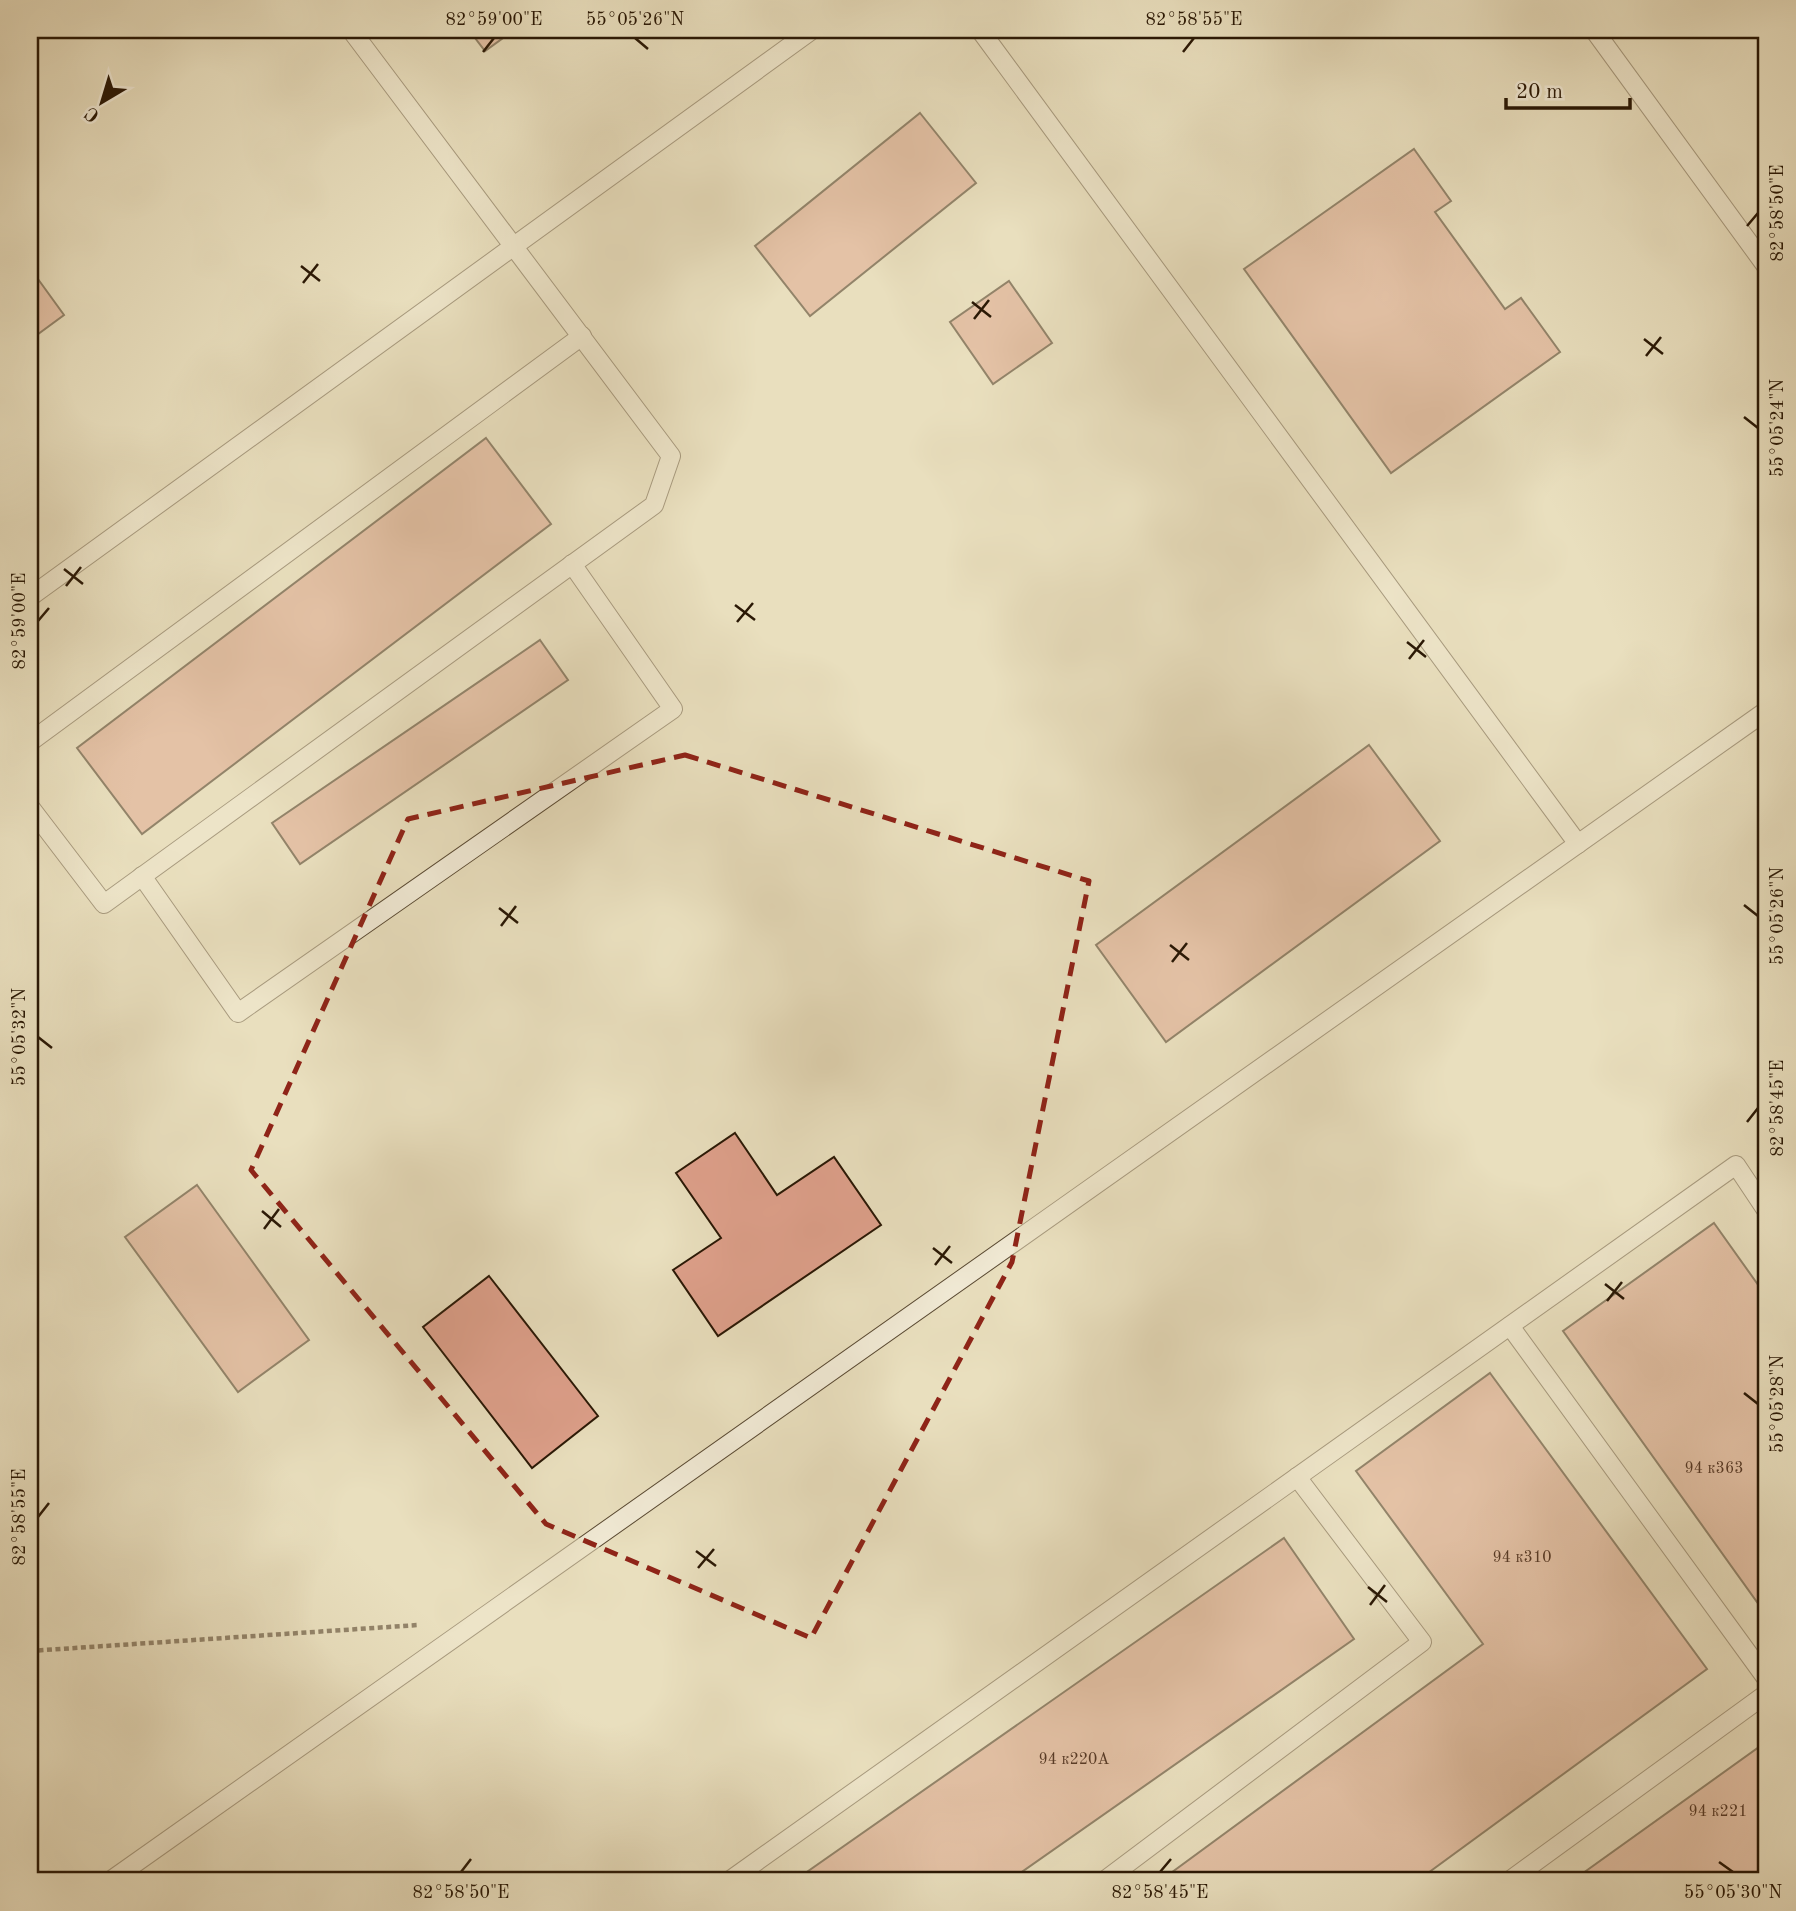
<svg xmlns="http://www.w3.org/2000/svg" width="1796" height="1911" font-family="'Old Standard TT',serif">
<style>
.building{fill:#dea08b;stroke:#2a1805;stroke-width:2}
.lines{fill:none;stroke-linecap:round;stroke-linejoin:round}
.lane-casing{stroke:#5a4a33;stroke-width:20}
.path{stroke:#2a1805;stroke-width:4.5;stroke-dasharray:5 3.5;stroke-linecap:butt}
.lane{stroke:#f1ead5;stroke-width:18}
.marked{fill:none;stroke:#8f2418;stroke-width:5;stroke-dasharray:14 9;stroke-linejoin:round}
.ticks{fill:none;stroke:#2a1805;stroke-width:2.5}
.labels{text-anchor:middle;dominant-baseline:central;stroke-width:5;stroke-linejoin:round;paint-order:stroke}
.number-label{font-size:16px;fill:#573a26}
.neatline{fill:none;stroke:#2a1805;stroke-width:2.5}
.ticks-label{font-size:18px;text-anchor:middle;fill:#2a1805}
</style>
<rect width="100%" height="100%" fill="#e9dfbe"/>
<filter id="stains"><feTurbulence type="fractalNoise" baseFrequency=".00286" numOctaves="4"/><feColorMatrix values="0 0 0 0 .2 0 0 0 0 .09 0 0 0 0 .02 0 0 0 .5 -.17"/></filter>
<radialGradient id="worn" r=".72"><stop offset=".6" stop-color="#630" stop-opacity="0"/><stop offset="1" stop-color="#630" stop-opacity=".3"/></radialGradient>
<g class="building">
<polygon points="469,30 514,30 485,51"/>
<polygon points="920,113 976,183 810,316 755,246"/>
<polygon points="1414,149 1451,201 1435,212 1505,309 1521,298 1560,352 1391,473 1244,269"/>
<polygon points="30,268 64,315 30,340"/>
<polygon points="1009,281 1052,343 993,384 950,322"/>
<polygon points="486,438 551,524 142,834 77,748"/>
<polygon points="540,640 568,680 300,864 272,823"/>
<polygon points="1369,745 1440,841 1166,1042 1096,945"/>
<polygon points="735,1133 777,1195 834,1157 881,1225 718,1336 673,1270 721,1238 676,1173"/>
<polygon points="197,1185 309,1340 238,1392 125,1237"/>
<polygon points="1714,1223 1766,1296 1766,1606 1762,1609 1563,1331"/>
<polygon points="489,1276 598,1416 532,1468 423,1327"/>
<polygon points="1490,1373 1707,1669 1417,1881 1160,1881 1483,1644 1356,1471"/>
<polygon points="1284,1538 1354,1639 1009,1881 794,1881"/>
<polygon points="1766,1742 1766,1881 1572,1881"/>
</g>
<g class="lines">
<g class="lane-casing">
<g id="lane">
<polyline points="980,30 1578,844"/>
<polyline points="1594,30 1766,266"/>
<polyline points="30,597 812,30"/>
<polyline points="30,742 582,336"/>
<polyline points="30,807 104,904 654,505 671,456 351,30"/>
<polyline points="142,876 238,1013 673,709 572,564"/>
<polyline points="1510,1326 1766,1678"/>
<polyline points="110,1881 1766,711"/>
<polyline points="729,1881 1736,1165 1766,1210"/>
<polyline points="1104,1881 1422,1642 1297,1477"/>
<polyline points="1509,1881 1766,1694"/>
</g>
</g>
<polyline class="path" points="30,1651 418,1625"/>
<use href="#lane" class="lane"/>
</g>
<path d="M0 0H1796V1911H0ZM685 755 1089 881 1012 1262 811 1638 546 1524 251 1170 408 819Z" fill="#e9dfbe" fill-opacity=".55" fill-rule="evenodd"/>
<path class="marked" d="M685 755 1089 881 1012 1262 811 1638 546 1524 251 1170 408 819Z"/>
<path class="ticks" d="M635 38 648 49M483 52 494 38M1183 52 1194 38M1747 226 1758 213M301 266 320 281M303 283 318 264M972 302 991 317M974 319 989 300M1644 339 1663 354M1646 356 1661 337M1744 417 1758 428M64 569 83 584M66 586 81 567M735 605 755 620M38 621 49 608M737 622 753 603M1407 642 1426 657M1409 659 1424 640M1744 905 1758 916M499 908 518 923M501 926 516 906M1170 945 1189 960M1172 962 1187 943M38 1037 52 1048M1747 1122 1758 1108M262 1211 281 1227M264 1229 279 1209M933 1248 952 1263M935 1265 950 1246M1605 1284 1624 1299M1607 1301 1622 1282M1744 1393 1758 1404M38 1517 49 1503M696 1551 716 1566M698 1568 714 1549M1368 1587 1387 1602M1370 1605 1385 1585M1719 1862 1733 1872M461 1872 471 1859M1160 1872 1171 1859"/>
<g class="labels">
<g class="number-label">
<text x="1714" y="1469">94 к363</text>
<text x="1522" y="1558">94 к310</text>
<text x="1074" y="1760">94 к220А</text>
<text x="1718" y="1812">94 к221</text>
</g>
</g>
<rect width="1796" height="1911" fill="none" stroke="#e9dfbe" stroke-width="77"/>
<g transform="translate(102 102) rotate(218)" stroke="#f1ead5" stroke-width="5" paint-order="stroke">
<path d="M0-5L12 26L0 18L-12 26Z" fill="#2a1805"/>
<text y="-10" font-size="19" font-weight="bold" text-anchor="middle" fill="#2a1805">С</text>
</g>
<path d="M1506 98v10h124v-10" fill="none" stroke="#2a1805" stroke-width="3.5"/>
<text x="1516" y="98" font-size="21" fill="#2a1805" stroke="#f1ead5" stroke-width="5" paint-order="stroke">20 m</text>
<rect x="38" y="38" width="1720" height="1834" class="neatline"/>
<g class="ticks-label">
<text x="494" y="25">82°59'00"E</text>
<text x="635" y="25">55°05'26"N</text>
<text x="1194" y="25">82°58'55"E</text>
<text transform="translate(1777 213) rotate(-90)" y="6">82°58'50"E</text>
<text transform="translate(1777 428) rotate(-90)" y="6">55°05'24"N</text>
<text transform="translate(19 621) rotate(-90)" y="6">82°59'00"E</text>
<text transform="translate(1777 916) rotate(-90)" y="6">55°05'26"N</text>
<text transform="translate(19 1037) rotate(-90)" y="6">55°05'32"N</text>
<text transform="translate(1777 1108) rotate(-90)" y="6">82°58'45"E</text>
<text transform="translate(1777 1404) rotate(-90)" y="6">55°05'28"N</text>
<text transform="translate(19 1517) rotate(-90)" y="6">82°58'55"E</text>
<text x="461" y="1898">82°58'50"E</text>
<text x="1160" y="1898">82°58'45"E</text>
<text x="1733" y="1898">55°05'30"N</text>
</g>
<rect width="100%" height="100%" filter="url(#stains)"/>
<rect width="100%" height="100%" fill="url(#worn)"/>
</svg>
